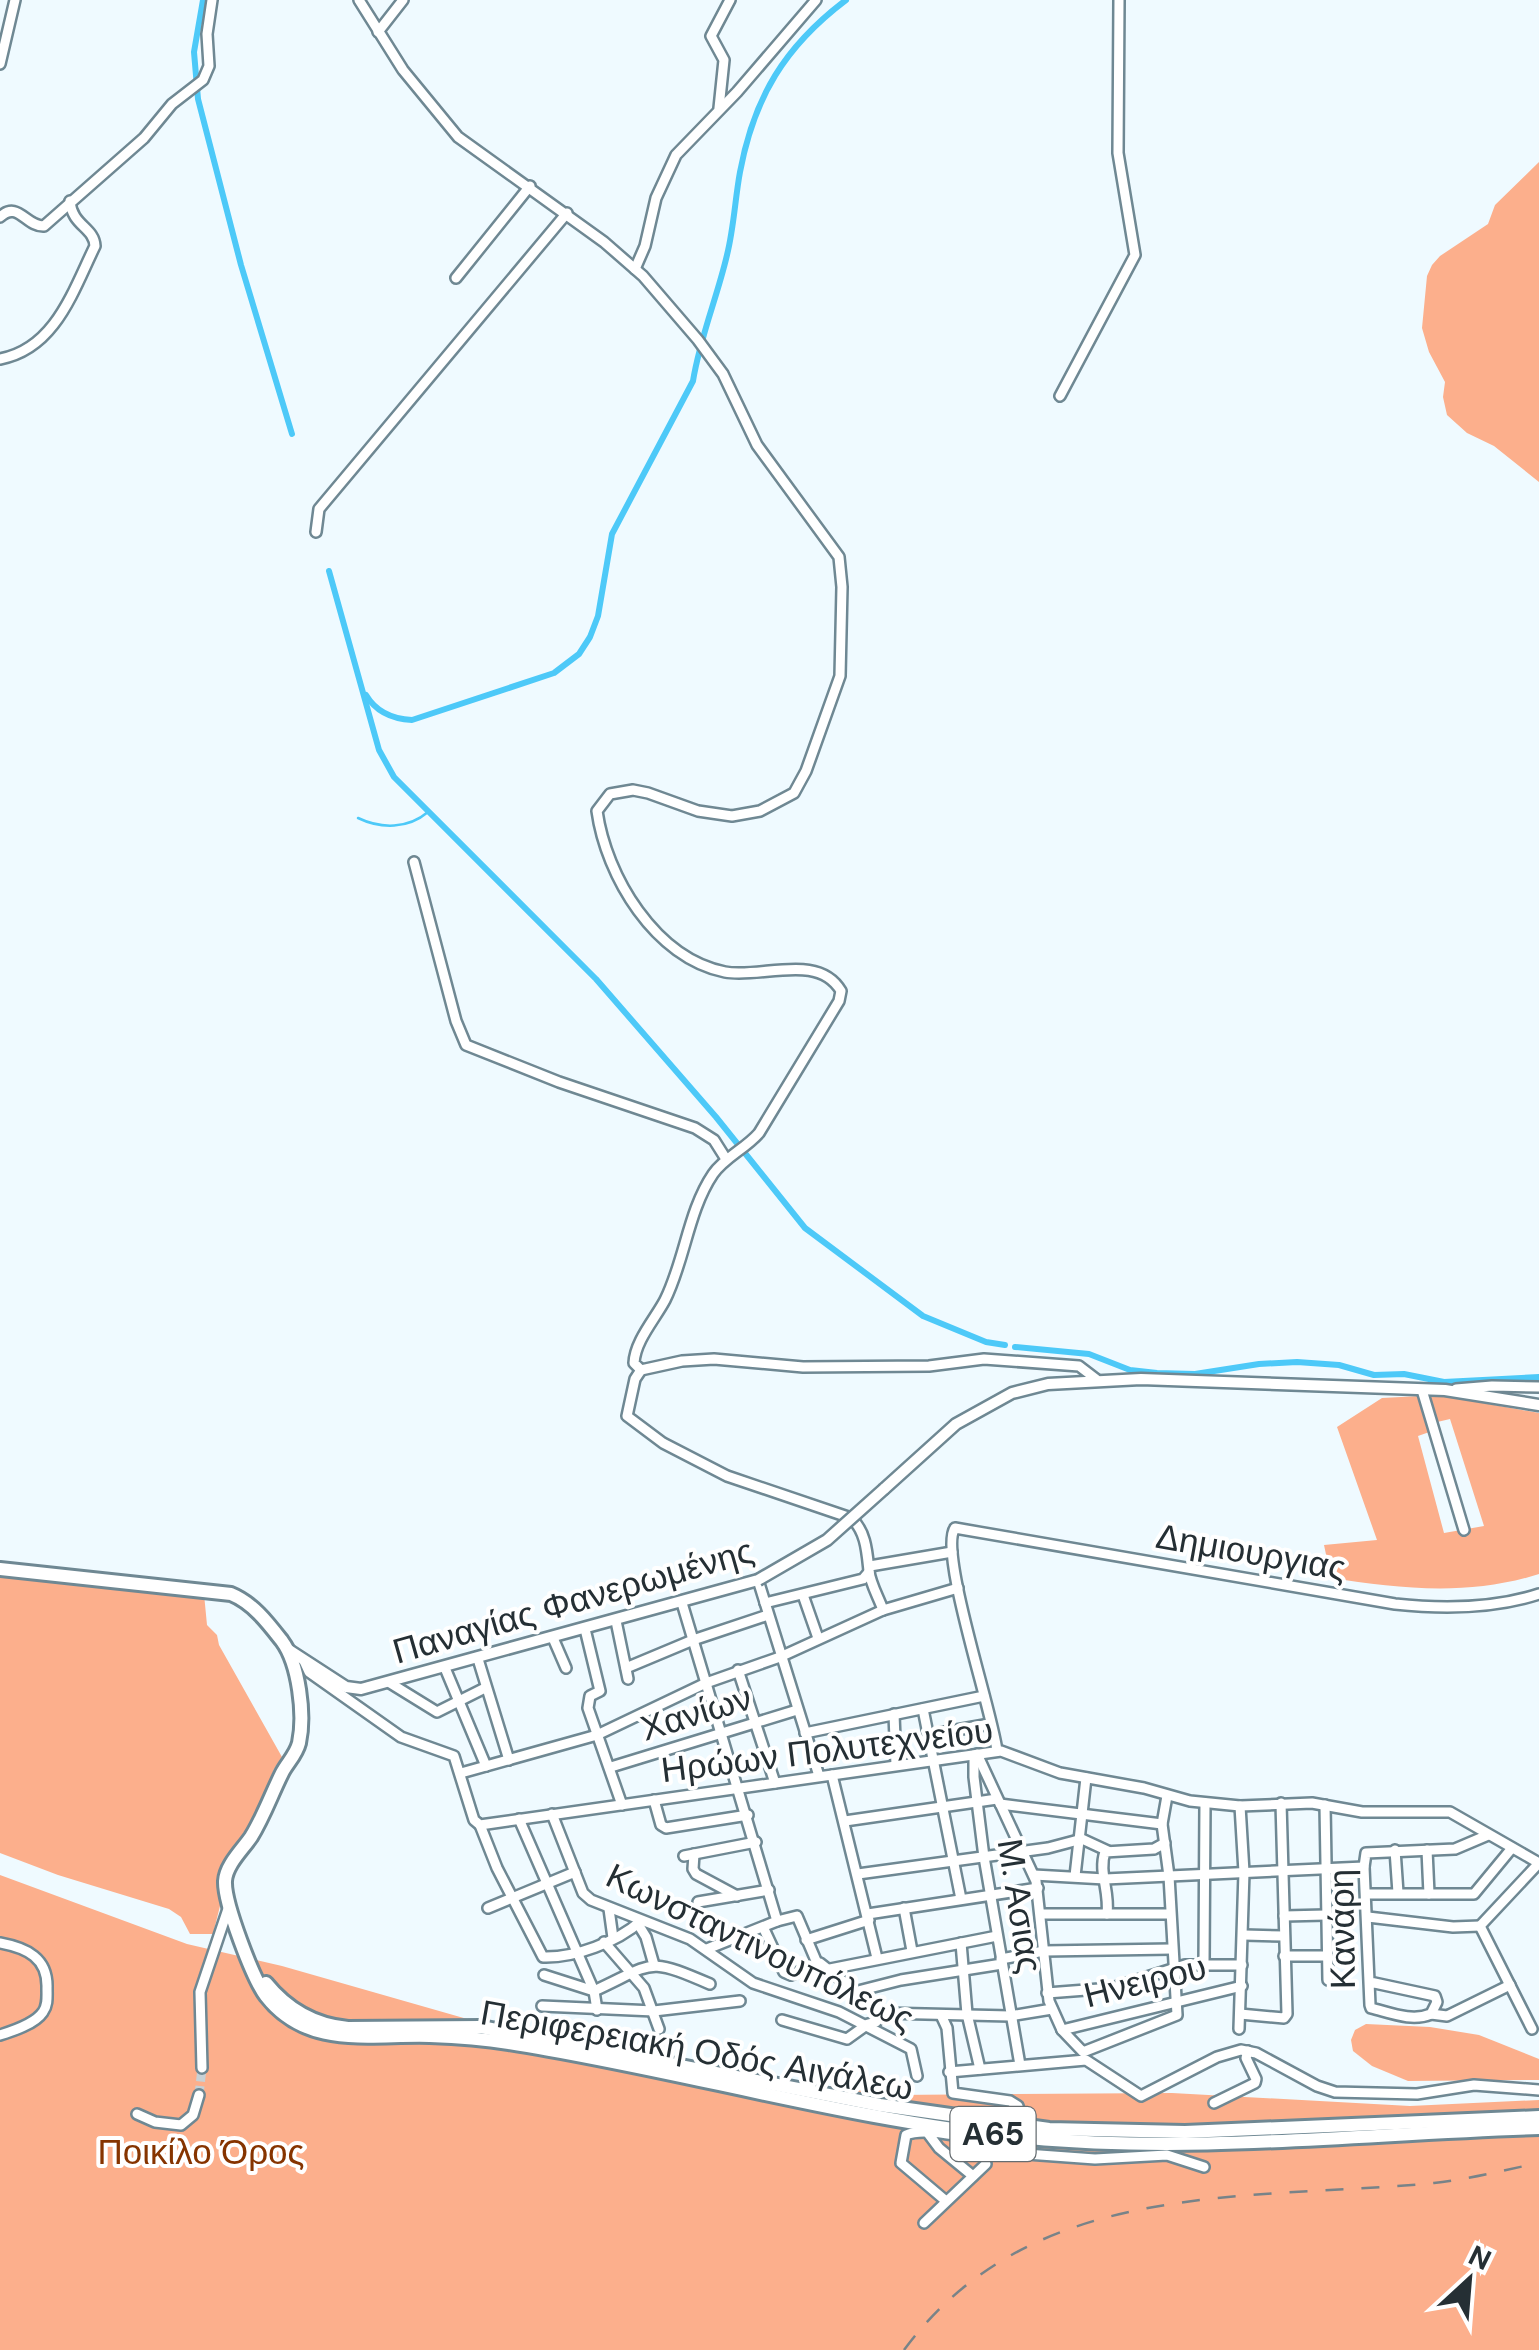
<svg xmlns="http://www.w3.org/2000/svg" width="1539" height="2350" font-family="'DM Sans',sans-serif">
<style>
.green{fill:#fcaf8c;fill-rule:evenodd}
.lines{fill:none;stroke-linecap:round;stroke-linejoin:round}
.stream{stroke:#4dc9f8;stroke-width:2.5}
.canal{stroke:#4dc9f8;stroke-width:6}
.minor-tunnel{stroke:#c7d1d6;stroke-width:9;stroke-dasharray:9 4.5;stroke-linecap:butt}
.minor-casing{stroke:#6f8893;stroke-width:14}
.major-casing{stroke:#6f8893;stroke-width:15}
.highway-casing{stroke:#6f8893;stroke-width:18}
.minor{stroke:#fff;stroke-width:9}
.major{stroke:#fff;stroke-width:10}
.highway{stroke:#fff;stroke-width:12}
.rail{stroke:#788388;stroke-width:2.5;stroke-dasharray:18 18;stroke-linecap:butt}
.major-bridge-casing{stroke:#6f8893;stroke-width:15;stroke-linecap:butt}
.major-bridge{stroke:#fff;stroke-width:10}
.labels{text-anchor:middle;dominant-baseline:central;stroke-width:8;stroke-linejoin:round;paint-order:stroke}
.shield{fill:#fff;stroke:#666d71;stroke-width:2.5}
.shield-label{font-size:32px;font-weight:bold;fill:#252f34}
.street-label{font-size:35px;fill:#252f34;stroke:#fff}
.park-label{font-size:35px;fill:#863400;stroke:#fff}
</style>
<rect width="100%" height="100%" fill="#effaff"/>
<g class="green">
<polygon points="1539,162 1539,482 1494,446 1467,433 1447,415 1443,397 1445,382 1429,352 1422,328 1427,276 1432,265 1440,256 1488,224 1495,205"/>
<path d="M1439 1395 1539 1413V1574C1471 1596 1400 1589 1331 1578L1324 1545 1377 1540 1337 1427 1382 1398ZM1450 1419 1484 1526 1444 1533 1418 1436 1435 1430 1433 1423Z"/>
<polygon points="0,1573 204,1594 207,1625 217,1635 219,1645 282,1757 274,1769 258,1810 221,1872 218,1881 222,1898 213,1934 190,1934 181,1917 169,1909 58,1875 0,1853"/>
<polygon points="0,1875 187,1944 282,1966 562,2046 653,2061 892,2095 1172,2093 1410,2106 1539,2100 1539,2350 0,2350"/>
<polygon points="1366,2024 1430,2027 1479,2035 1539,2059 1539,2080 1408,2081 1372,2066 1353,2051 1351,2040 1355,2030"/>
</g>
<g class="lines">
<path class="stream" d="M358 818C381 829 408 829 428 812"/>
<g class="canal">
<polyline points="203,0 194,52 198,99 241,265 292,434"/>
<polyline points="329,571 379,750 394,777 596,979 716,1117 805,1228 923,1316 986,1342 1005,1345"/>
<path d="M366 695C376 712 393 719 412 720L554 673 579 654 590 637 598 616 612 534 693 381C700 337 717 298 727 255 734 227 735 199 740 172 754 97 785 46 846 0"/>
<polyline points="1015,1347 1089,1354 1130,1370 1157,1373 1195,1374 1259,1364 1297,1362 1339,1365 1374,1375 1404,1374 1444,1382 1539,1377"/>
</g>
<polyline class="minor-tunnel" points="199,2095 202,2068"/>
<g class="minor-casing">
<g id="minor">
<path d="M359 0 403 70 458 137 604 242 643 276 698 340 723 374 757 445 839 557 842 587 840 676 806 771 794 793 760 811 732 816 698 811 648 793 633 790 610 794 597 811C606 876 655 958 725 972 761 979 818 952 841 991L839 1001 759 1133C745 1149 725 1157 713 1174 688 1211 685 1260 665 1300 655 1319 635 1341 634 1363L641 1370 682 1361 714 1359 803 1367 929 1366 984 1359 1079 1366 1096 1379"/>
<polyline points="378,32 403,0"/>
<polyline points="0,64 15,0"/>
<polyline points="719,108 724,60 711,36 730,0"/>
<path d="M0 217C18 200 26 227 44 226L144 138 172 104 203 80 209 66 207 34 212 0"/>
<polyline points="635,269 645,246 656,198 676,155 737,92 816,0"/>
<polyline points="456,278 530,186"/>
<path d="M0 359C55 349 73 291 95 246 94 227 72 226 70 201"/>
<polyline points="1060,396 1135,255 1118,153 1119,0"/>
<polyline points="316,532 319,509 567,213"/>
<polyline points="414,862 456,1021 466,1045 559,1082 695,1128 714,1140 726,1159"/>
<path d="M641 1370 635 1379 627 1416 663 1443 727 1476 851 1518C866 1531 867 1552 869 1571 870 1583 879 1598 883 1610"/>
<polyline points="1456,1389 1492,1386 1539,1387"/>
<polyline points="1422,1390 1464,1530"/>
<polyline points="870,1566 952,1552"/>
<polyline points="758,1580 819,1776"/>
<polyline points="803,1595 818,1638"/>
<polyline points="682,1603 777,1921 707,1949"/>
<polyline points="765,1603 863,1579 869,1572"/>
<polyline points="616,1621 628,1679"/>
<polyline points="585,1629 600,1691 590,1696 588,1708 622,1805"/>
<polyline points="553,1638 566,1668"/>
<polyline points="478,1659 509,1760"/>
<polyline points="304,1661 309,1672 401,1737 454,1756 474,1820 480,1825 1001,1751 1060,1773 1144,1788 1190,1801 1240,1806 1312,1803 1362,1812 1450,1812 1539,1863 1480,1926 1532,2029"/>
<polyline points="445,1668 486,1766"/>
<polyline points="626,1668 693,1640 768,1615"/>
<polyline points="738,1670 775,1783"/>
<polyline points="390,1683 437,1712 485,1688"/>
<polyline points="923,1709 961,1899"/>
<polyline points="894,1714 896,1765"/>
<polyline points="805,1733 984,1696"/>
<polyline points="928,1735 990,1724"/>
<path d="M997 1751C993 1713 938 1551 955 1528L1395 1604C1442 1609 1493 1609 1539 1594"/>
<polyline points="977,1754 1036,1881 1049,2001 1062,2030 1083,2052 1177,2015 1169,1876 1162,1824 1167,1796"/>
<polyline points="974,1755 974,1777 984,1857 1020,2065"/>
<polyline points="611,1767 797,1710"/>
<polyline points="461,1773 597,1735 706,1683 780,1657 883,1610 958,1588"/>
<polyline points="832,1775 877,1958"/>
<polyline points="654,1800 661,1825 666,1828 748,1815"/>
<polyline points="1000,1804 1162,1824"/>
<polyline points="1325,1805 1328,1980"/>
<polyline points="552,1814 583,1893 591,1900 690,1939 753,1983 839,2012 911,2049 917,2076"/>
<polyline points="519,1819 594,1991 597,2010"/>
<polyline points="845,1821 997,1799"/>
<path d="M480 1825 497 1868 543 1957C575 1958 617 1942 641 1921"/>
<polyline points="1395,1850 1398,1893"/>
<polyline points="1427,1850 1429,1894"/>
<polyline points="694,1854 693,1869 696,1874 737,1896"/>
<polyline points="684,1856 756,1842"/>
<polyline points="858,1874 1048,1848 1082,1839 1108,1851"/>
<polyline points="1034,1875 1105,1879 1364,1867"/>
<polyline points="1075,1876 1086,1778"/>
<polyline points="1368,1894 1474,1894 1512,1848"/>
<polyline points="698,1902 769,1890"/>
<polyline points="488,1908 575,1872"/>
<polyline points="904,1908 912,1951"/>
<polyline points="609,1909 613,1938"/>
<polyline points="868,1914 1038,1888"/>
<polyline points="1041,1914 1170,1914"/>
<path d="M1107 1914C1110 1891 1098 1872 1105 1852L1154 1849 1165 1843"/>
<polyline points="1284,1916 1326,1915"/>
<polyline points="1368,1917 1453,1927 1480,1926"/>
<polyline points="777,1921 797,1916 817,1963"/>
<polyline points="638,1924 646,1937 654,1965"/>
<polyline points="764,1929 784,1972 791,1975 820,1963 883,2013 1010,2016 1052,2009"/>
<polyline points="1244,1935 1283,1936"/>
<polyline points="806,1940 869,1920"/>
<polyline points="604,1942 644,1988 659,2029"/>
<path d="M0 1943C27 1948 48 1958 47 1988 47 1997 48 2005 43 2012 35 2024 13 2031 0 2035"/>
<polyline points="961,1943 967,2014 980,2069"/>
<polyline points="1284,1956 1327,1956"/>
<polyline points="1001,1959 1044,1951 1172,1949"/>
<polyline points="1204,1963 1205,1803"/>
<polyline points="830,1969 997,1936"/>
<path d="M544 1975 594 1991C655 1963 645 1956 710 1984"/>
<path d="M1370 1982 1435 1996 1437 2002 1431 2014C1412 2022 1391 2013 1371 2008L1370 2005 1364 1867 1366 1853 1455 1849 1488 1835"/>
<polyline points="854,1992 901,1980 1002,1964"/>
<polyline points="1047,1993 1112,1988 1185,1965 1242,1965"/>
<polyline points="542,2006 654,2011 740,2001"/>
<polyline points="1240,2014 1284,2018 1287,2014 1281,1803"/>
<polyline points="1431,2014 1447,2016 1510,1985"/>
<polyline points="941,2015 947,2028 953,2093 1010,2101 1018,2106 1021,2118"/>
<polyline points="782,2020 847,2039 868,2024 876,2022 883,2013"/>
<polyline points="1239,2029 1244,1872 1240,1806"/>
<polyline points="1062,2030 1242,1986"/>
<polyline points="202,2068 200,1992 229,1906"/>
<polyline points="949,2072 1086,2060 1141,2096 1217,2057 1241,2050 1256,2053 1317,2086 1335,2092 1417,2094 1474,2085 1539,2090"/>
<polyline points="1214,2103 1255,2083 1256,2079 1246,2058 1248,2051"/>
<polyline points="137,2114 155,2122 181,2125 193,2115 199,2095"/>
<polyline points="927,2132 939,2148 973,2176"/>
<polyline points="1012,2140 1007,2150 1014,2153 1095,2159 1167,2155 1204,2167"/>
<path d="M946 2201 901 2163 906 2135C925 2126 988 2140 1007 2150"/>
<polyline points="924,2223 986,2164"/>
</g>
</g>
<g class="major-casing">
<g id="major">
<polyline points="884,1489 956,1424 1012,1393 1048,1384 1141,1379 1445,1390 1539,1405"/>
<polyline points="289,1650 346,1687 361,1689 758,1580"/>
</g>
</g>
<g class="highway-casing">
<g id="highway">
<path d="M0 1569 231 1594C253 1603 268 1623 282 1641 299 1664 305 1715 299 1743 296 1755 287 1763 282 1773 271 1795 264 1816 251 1837 242 1850 226 1865 225 1881 224 1903 253 1979 266 1996 308 2050 371 2034 430 2036 456 2037 483 2039 509 2043 682 2070 853 2122 1029 2138 1198 2154 1370 2133 1539 2128"/>
<path d="M266 1983C287 2009 315 2025 348 2028L481 2027 880 2105 1049 2129 1185 2132 1539 2117"/>
</g>
</g>
<use href="#minor" class="minor"/>
<use href="#major" class="major"/>
<use href="#highway" class="highway"/>
<path class="rail" d="M904 2350C1032 2177 1245 2201 1434 2183 1470 2179 1504 2170 1539 2163"/>
<g class="major-bridge-casing">
<polyline id="major-bridge" points="758,1580 827,1540 884,1489"/>
</g>
<use href="#major-bridge" class="major-bridge"/>
</g>
<g class="labels">
<rect class="shield" x="950.5" y="2107" width="85" height="54" rx="8"/>
<g class="shield-label">
<text x="993" y="2134">Α65</text>
</g>
<g class="street-label">
<text transform="translate(1251 1552) rotate(10)">Δημιουργιας</text>
<text transform="translate(573 1601) rotate(-16)">Παναγίας Φανερωμένης</text>
<text transform="translate(696 1713) rotate(-17)">Χανίων</text>
<text transform="translate(827 1750) rotate(-7)">Ηρώων Πολυτεχνείου</text>
<text transform="translate(1020 1906) rotate(81)">Μ. Ασιας</text>
<text transform="translate(1342 1929) rotate(-91)">Κανάρη</text>
<text transform="translate(760 1947) rotate(26)">Κωνσταντινουπόλεως</text>
<text transform="translate(1145 1981) rotate(-14)">Ηνειρου</text>
<text transform="translate(697 2050) rotate(10)">Περιφερειακή Οδός Αιγάλεω</text>
</g>
<g class="park-label">
<text x="201" y="2152">Ποικίλο Όρος</text>
</g>
</g>
<g transform="translate(1469 2280) rotate(26)" stroke="#ffffff" stroke-width="8" paint-order="stroke">
<path d="M0-8L18 38L0 25L-18 38Z" fill="#252f34"/>
<text y="-15" font-size="28" font-weight="bold" text-anchor="middle" fill="#252f34">N</text>
</g>
</svg>
